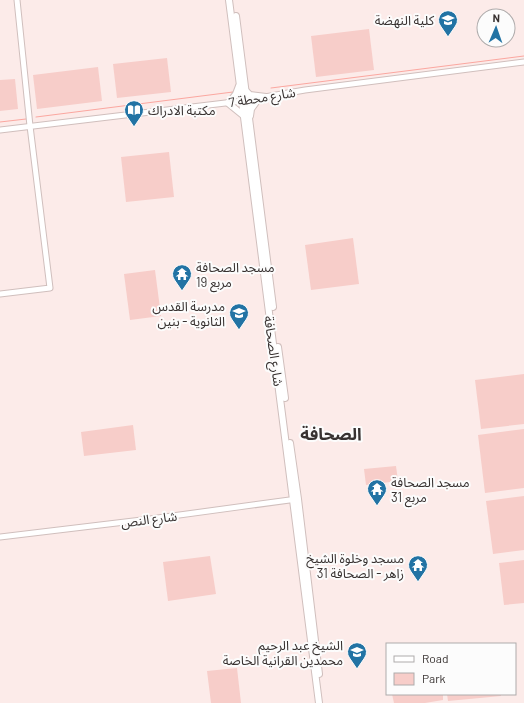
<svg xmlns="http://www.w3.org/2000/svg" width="524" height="703" font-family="Barlow,'Noto Sans Arabic',sans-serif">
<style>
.green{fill:#f7cdc9}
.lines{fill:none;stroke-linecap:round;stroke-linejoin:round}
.stream{stroke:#fba7a0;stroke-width:1}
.minor-casing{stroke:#d0bfbd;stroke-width:7}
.major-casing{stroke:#d0bfbd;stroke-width:8}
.minor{stroke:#fff;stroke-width:5}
.major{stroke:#fff;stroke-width:6}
.labels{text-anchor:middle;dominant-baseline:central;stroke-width:4;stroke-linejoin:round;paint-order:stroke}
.poi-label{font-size:13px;fill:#383231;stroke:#fcfcfc;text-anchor:end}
.street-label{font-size:13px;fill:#383231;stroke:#fcfcfc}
.district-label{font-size:17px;font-weight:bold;fill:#383231;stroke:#fcfcfc}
</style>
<rect width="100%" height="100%" fill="#fcebe9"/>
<g class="green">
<polygon points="369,29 374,70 316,77 311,36"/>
<polygon points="167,58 171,92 117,98 113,64"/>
<polygon points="98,67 102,101 37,109 33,75"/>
<polygon points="15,79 18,109 0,111 0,80"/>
<polygon points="169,152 174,197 126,202 121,157"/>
<polygon points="353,238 359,284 311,290 305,245"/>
<polygon points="155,270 161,316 130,320 124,274"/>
<polygon points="524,374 524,424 481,429 475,380"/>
<polygon points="133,425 136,450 84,456 81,432"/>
<polygon points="524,429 524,488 485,493 478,435"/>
<polygon points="396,466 398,481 366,485 364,469"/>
<polygon points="524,496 524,550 493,554 486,501"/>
<polygon points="210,556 216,594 168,601 163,562"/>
<polygon points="524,560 524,603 504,605 499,563"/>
<polygon points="237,668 241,703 211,703 207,671"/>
<polygon points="392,694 443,694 443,700 425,703 394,703"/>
<polygon points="447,694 501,694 501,696 448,701"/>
</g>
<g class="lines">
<g class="stream">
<polyline points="271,88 524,56"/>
<polyline points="36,117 233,92"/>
<polyline points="0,122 26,119"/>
</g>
<g class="minor-casing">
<g id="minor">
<polyline points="0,130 242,101 305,90 524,62"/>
<polyline points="0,294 50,288 30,126 17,0"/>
<polyline points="0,537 150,519 297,499"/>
</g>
</g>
<g class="major-casing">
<g id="major">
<polyline points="229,0 319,703"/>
<polyline points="236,16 273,307"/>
<polyline points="245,90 250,95 266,97"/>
<polyline points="230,102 236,94 239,86"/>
<polyline points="228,103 244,116"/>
<polyline points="250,116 251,109 259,98"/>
<polyline points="278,347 285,398"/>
<polyline points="290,443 298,499 319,674"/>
</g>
</g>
<use href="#minor" class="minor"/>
<use href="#major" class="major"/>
</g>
<defs>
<g id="university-pin" transform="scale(1)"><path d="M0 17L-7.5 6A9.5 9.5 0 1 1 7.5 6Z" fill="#2273a4" stroke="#fcfcfc"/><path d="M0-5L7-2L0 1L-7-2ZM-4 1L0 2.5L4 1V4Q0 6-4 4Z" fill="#fff"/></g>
<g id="library-pin" transform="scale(1)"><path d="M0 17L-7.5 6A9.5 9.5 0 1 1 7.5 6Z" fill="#2273a4" stroke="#fcfcfc"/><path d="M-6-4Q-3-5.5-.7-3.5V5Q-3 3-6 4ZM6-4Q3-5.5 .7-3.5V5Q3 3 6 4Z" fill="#fff"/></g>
<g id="temple-pin" transform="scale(1)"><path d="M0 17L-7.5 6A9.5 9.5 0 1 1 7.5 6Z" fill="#2273a4" stroke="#fcfcfc"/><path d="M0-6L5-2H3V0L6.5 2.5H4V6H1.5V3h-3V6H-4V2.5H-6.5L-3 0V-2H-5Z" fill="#fff"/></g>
<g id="school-pin" transform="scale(1)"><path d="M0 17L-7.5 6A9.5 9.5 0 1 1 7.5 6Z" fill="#2273a4" stroke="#fcfcfc"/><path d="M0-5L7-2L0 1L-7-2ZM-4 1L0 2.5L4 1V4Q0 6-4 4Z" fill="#fff"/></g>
</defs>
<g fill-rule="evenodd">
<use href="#university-pin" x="448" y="20"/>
<use href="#library-pin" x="134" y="110"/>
<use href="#temple-pin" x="182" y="274"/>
<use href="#school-pin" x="239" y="313"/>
<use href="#temple-pin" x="377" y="489"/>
<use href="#temple-pin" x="418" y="565"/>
<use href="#school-pin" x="357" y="652"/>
</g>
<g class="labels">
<g class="poi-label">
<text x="434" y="20">كلية النهضة</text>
<text x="148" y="110" text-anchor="start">مكتبة الادراك</text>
<text x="196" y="267" text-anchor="start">مسجد الصحافة<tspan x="196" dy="15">مربع 19</tspan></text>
<text x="225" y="306">مدرسة القدس<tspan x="225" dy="15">الثانوية - بنين</tspan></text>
<text x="391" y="482" text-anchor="start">مسجد الصحافة<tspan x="391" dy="15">مربع 31</tspan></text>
<text x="404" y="558">مسجد وخلوة الشيخ<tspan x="404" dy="15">زاهر - الصحافة 31</tspan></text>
<text x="343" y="645">الشيخ عبد الرحيم<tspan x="343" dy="15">محمدين القرانية الخاصة</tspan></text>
</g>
<g class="street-label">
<text transform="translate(262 97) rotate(-9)">شارع محطة 7</text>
<text transform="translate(274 351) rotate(82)">شارع الصحافة</text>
<text transform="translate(149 519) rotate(-7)">شارع النص</text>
</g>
<g class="district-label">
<text x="331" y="433">الصحافة</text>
</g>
</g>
<rect x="386" y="643" width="130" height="52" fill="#fcfcfc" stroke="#aeabab"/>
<rect x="394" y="656" width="20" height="6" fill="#ffffff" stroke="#aeabab"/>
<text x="422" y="663" font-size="12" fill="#383231">Road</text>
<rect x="394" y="673" width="20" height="12" fill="#f7cdc9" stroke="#aeabab"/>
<text x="422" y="683" font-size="12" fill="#383231">Park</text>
<g transform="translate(496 28) rotate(2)"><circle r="19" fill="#fcfcfc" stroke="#aeabab"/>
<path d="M0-3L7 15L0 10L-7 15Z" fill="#2273a4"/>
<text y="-6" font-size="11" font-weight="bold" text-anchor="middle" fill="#383231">N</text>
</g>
</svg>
